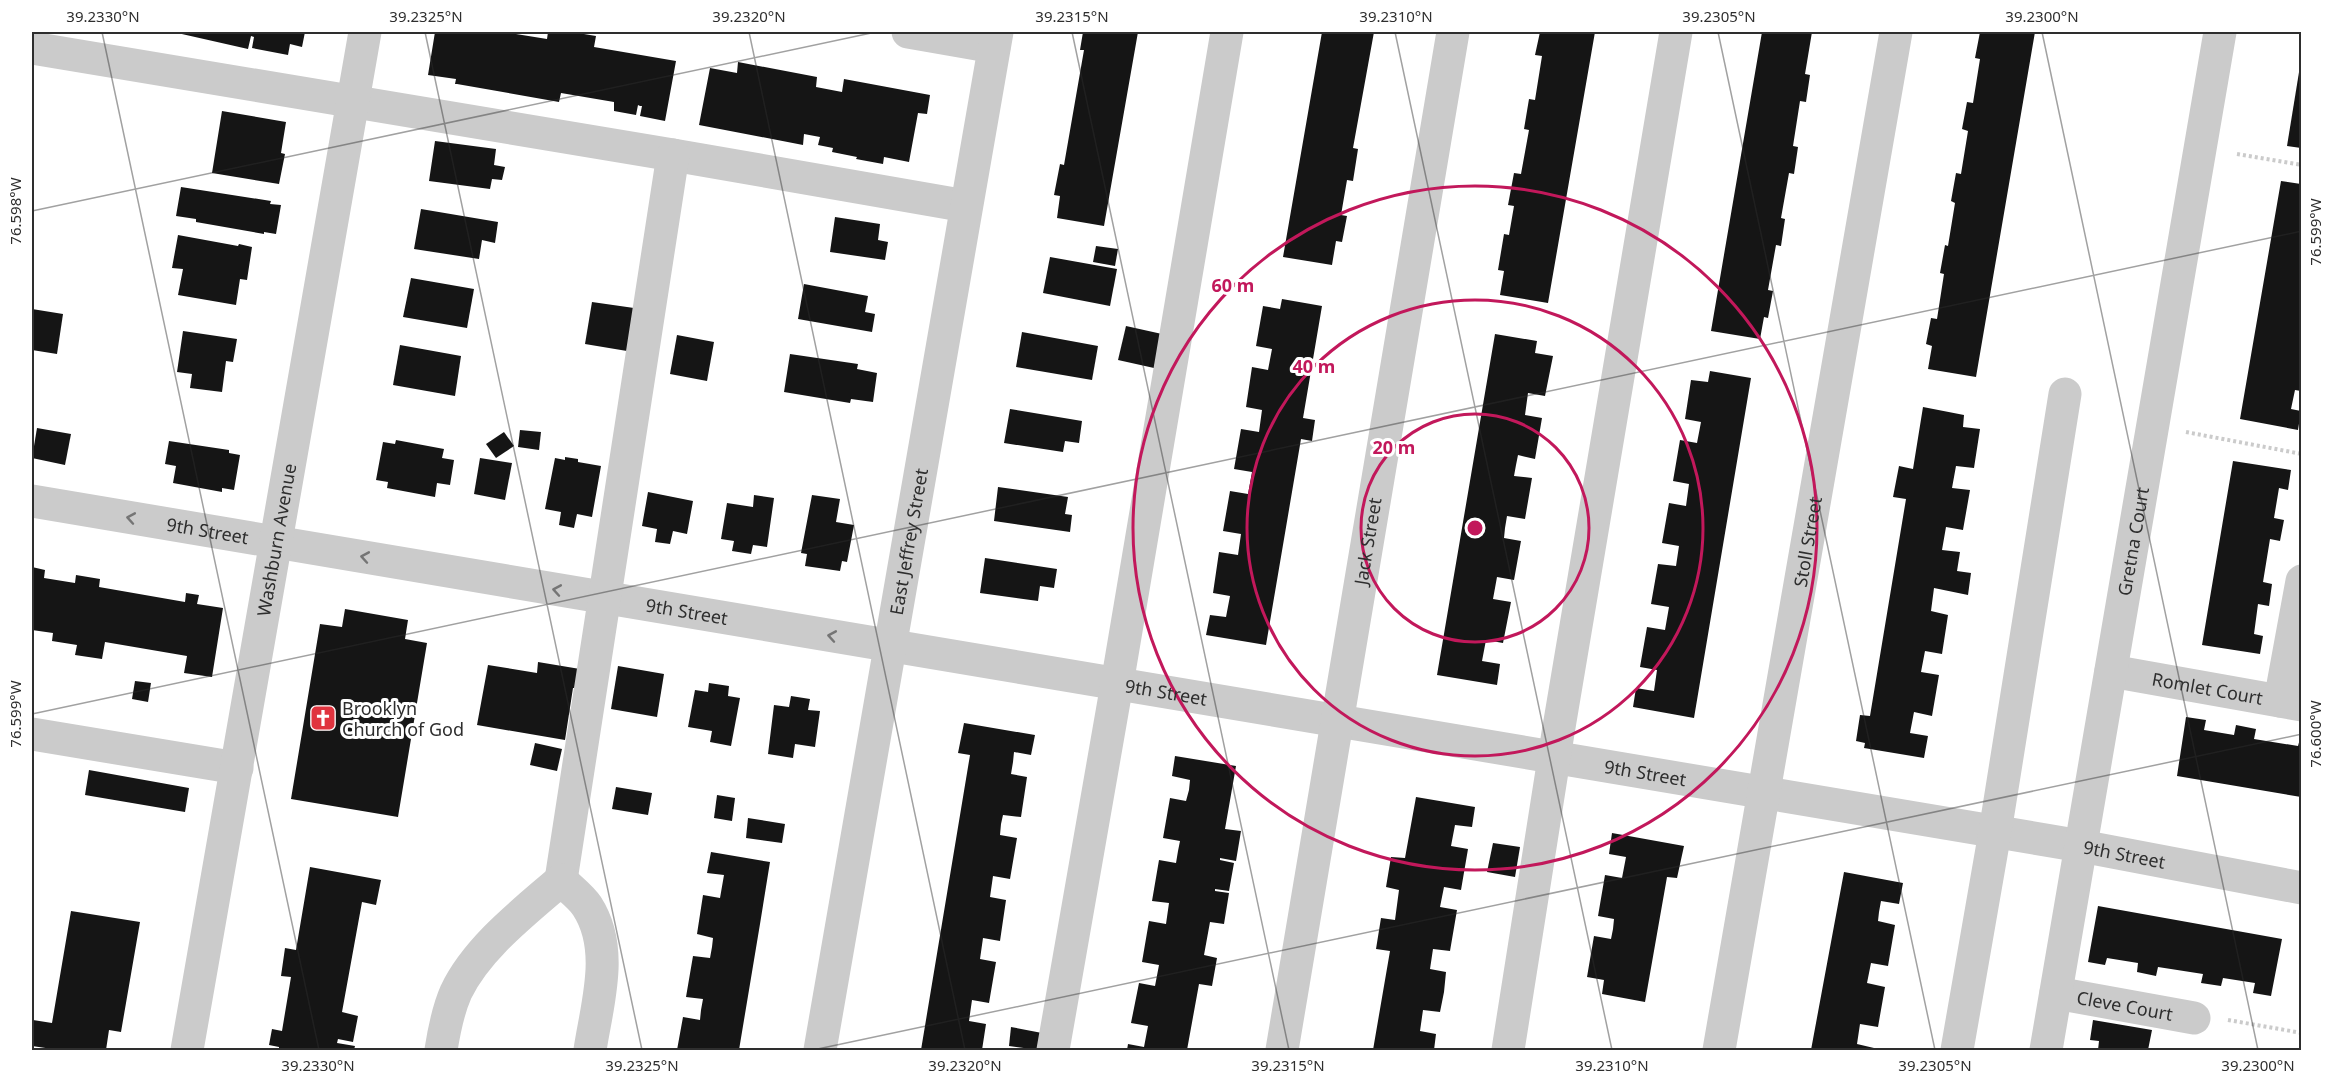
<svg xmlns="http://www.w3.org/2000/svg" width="2333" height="1082" font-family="'Noto Sans',sans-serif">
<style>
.building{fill:#151515}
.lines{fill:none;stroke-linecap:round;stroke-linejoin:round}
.path{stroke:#cbcbcb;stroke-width:4;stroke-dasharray:3 3;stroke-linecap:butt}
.minor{stroke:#cbcbcb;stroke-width:33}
.oneway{stroke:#757575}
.ticks{fill:none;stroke:#2e2e2e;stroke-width:1.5;stroke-opacity:0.45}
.ring{fill:none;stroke:#c2185b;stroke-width:3}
.labels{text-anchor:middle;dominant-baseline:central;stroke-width:6;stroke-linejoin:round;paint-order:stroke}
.street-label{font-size:18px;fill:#2e2e2e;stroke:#fff}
.poi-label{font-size:18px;fill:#2e2e2e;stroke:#fff;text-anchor:start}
.centre{fill:#c2185b;stroke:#fff;stroke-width:3}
.ring-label{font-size:18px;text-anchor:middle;font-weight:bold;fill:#c2185b;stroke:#fff;stroke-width:6;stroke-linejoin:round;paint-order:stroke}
.neatline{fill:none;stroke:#2e2e2e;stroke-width:2}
.ticks-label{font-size:15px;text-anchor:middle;fill:#2e2e2e}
</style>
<rect width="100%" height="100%" fill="#fff"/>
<g class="building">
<polygon points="173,32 305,32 302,47 290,44 288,55 252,48 254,37 251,36 248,49"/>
<polygon points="435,32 517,32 516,34 547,39 548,32 572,34 572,32 596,36 594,47 676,61 665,121 640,116 642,106 640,106 638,105 636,115 614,111 614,102 561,93 559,102 457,84 455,84 456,79 428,75"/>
<polygon points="1083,32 1138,32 1104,226 1057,218 1060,196 1054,195 1060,164 1064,165 1084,50 1080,50"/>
<polygon points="1322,32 1374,32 1353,148 1358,149 1353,181 1347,180 1341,215 1347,216 1342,242 1336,241 1332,265 1283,257"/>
<polygon points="1540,32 1595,32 1548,303 1500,295 1504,271 1498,270 1504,234 1509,235 1514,206 1508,205 1514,173 1521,174 1529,130 1524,129 1529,99 1535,100 1542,56 1535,55"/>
<polygon points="1762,32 1812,32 1805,74 1810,75 1806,102 1800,101 1793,146 1798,147 1794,174 1789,173 1781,218 1785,219 1781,246 1776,245 1768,290 1773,291 1768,318 1764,317 1760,339 1711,331"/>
<polygon points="1980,32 2035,32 1976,377 1928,369 1932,346 1926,344 1931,318 1937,319 1944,274 1940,273 1945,245 1948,246 1955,203 1951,201 1956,173 1961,174 1968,131 1962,129 1967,102 1973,103 1980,59 1975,58"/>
<polygon points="738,62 817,77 816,87 842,92 844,79 930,95 927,114 918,113 909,162 884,157 883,164 856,159 857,157 832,152 833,148 818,145 820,137 804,134 803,145 699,125 710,68 737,73"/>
<polygon points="2300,66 2301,67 2301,148 2287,146"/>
<polygon points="222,111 286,122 281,153 285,154 279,184 212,173"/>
<polygon points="435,141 496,149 494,165 505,167 502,180 492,179 490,189 429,181"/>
<polygon points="2281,181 2301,184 2301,356 2300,369 2301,369 2301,391 2295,390 2291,409 2301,411 2298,430 2240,419"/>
<polygon points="181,187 271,201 270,204 281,205 276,234 264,232 264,234 196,222 196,219 176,216"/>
<polygon points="421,209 498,222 495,243 482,240 479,259 414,249"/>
<polygon points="835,217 880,224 878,240 888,242 885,260 830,252"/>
<polygon points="178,235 238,246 239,244 252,247 247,280 240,279 236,305 178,295 183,269 172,268"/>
<polygon points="1096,246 1118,249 1115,266 1093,262"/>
<polygon points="1050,257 1117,269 1110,306 1043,293"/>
<polygon points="411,278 474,289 467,328 403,317"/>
<polygon points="804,284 868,296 865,312 875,314 872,332 798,319"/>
<polygon points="1282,299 1322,306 1303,418 1315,420 1312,441 1301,439 1266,645 1206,635 1210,615 1226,617 1230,596 1213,593 1219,552 1238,555 1241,534 1223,531 1230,491 1248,494 1252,472 1234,469 1241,429 1259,432 1262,410 1246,407 1252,367 1268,370 1272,349 1256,346 1263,306 1280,309"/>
<polygon points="592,302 634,308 627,351 585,344"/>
<polygon points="32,309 63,314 57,354 32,350"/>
<polygon points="1126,326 1162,334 1154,368 1118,360"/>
<polygon points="183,331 237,339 233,362 226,361 222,392 190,388 192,374 177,372"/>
<polygon points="1022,332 1098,346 1092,380 1016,367"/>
<polygon points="1495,334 1537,341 1535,353 1553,356 1545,396 1528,393 1525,415 1542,418 1535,459 1518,455 1516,465 1514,476 1532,478 1525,519 1507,516 1505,528 1504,538 1521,541 1514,580 1497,577 1493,599 1511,602 1503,643 1486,640 1482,661 1500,664 1497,685 1437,675"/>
<polygon points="677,335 714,342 707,381 670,374"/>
<polygon points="400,345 461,356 455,396 393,385"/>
<polygon points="790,354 858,364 857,369 877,373 873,402 851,399 850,403 784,392"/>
<polygon points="1710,371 1751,378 1694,718 1633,707 1636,688 1654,691 1657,670 1640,667 1647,627 1665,630 1669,607 1651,604 1658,564 1676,566 1679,546 1662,543 1669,503 1686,506 1689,484 1673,481 1680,440 1697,443 1701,422 1685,419 1691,380 1708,382"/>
<polygon points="1923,407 1964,415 1963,427 1980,429 1974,468 1956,466 1952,488 1970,490 1963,530 1946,527 1942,550 1960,552 1957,571 1971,573 1968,595 1934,588 1931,611 1948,615 1942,654 1925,651 1921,672 1939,675 1932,716 1914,712 1910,733 1928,736 1924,758 1864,748 1865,743 1856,741 1860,715 1870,716 1906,499 1893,497 1899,466 1913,469"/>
<polygon points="1010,409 1082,421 1079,443 1065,441 1063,452 1004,443"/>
<polygon points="37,428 71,434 65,465 32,458"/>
<polygon points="520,430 541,432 539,450 518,447"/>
<polygon points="504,432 514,446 496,458 486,444"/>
<polygon points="396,440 444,449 442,458 454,460 450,485 437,483 435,497 387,488 388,482 376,480 383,442 395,444"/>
<polygon points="169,441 229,450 229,453 240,455 234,490 222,488 222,492 173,483 176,466 165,464"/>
<polygon points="565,457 578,459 578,462 601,466 592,517 577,514 574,528 559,525 561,512 545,509 555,458 565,460"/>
<polygon points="480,458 512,463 505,500 474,494"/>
<polygon points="2233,461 2291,470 2288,490 2279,488 2274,518 2284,520 2280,541 2270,539 2263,582 2272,584 2269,606 2258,604 2254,634 2263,636 2260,654 2202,645"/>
<polygon points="998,487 1068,497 1065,514 1072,515 1070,532 994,521"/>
<polygon points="648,492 693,501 687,534 673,531 670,544 655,542 657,529 642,526"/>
<polygon points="754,495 774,498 767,547 753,545 751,554 732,551 734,541 721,539 727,503 753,507"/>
<polygon points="812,495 840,499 836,522 854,525 847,562 842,561 840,571 805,566 807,554 801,553"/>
<polygon points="985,558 1057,569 1054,588 1040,586 1038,601 980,593"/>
<polygon points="32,567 45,570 44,578 75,583 76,575 100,579 99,587 185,602 186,593 199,595 197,604 223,608 212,677 184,673 187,656 105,642 102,659 75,655 77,645 52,641 53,633 32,630"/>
<polygon points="345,609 408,620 405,639 427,643 398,817 291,799 320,624 342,627"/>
<polygon points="538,662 580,669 577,688 573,688 565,740 477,725 488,665 537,673"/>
<polygon points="618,666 664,674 657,717 611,709"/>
<polygon points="135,681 151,683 148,702 132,699"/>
<polygon points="709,683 729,686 728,696 740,698 731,746 710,742 712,731 688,727 695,690 708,692"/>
<polygon points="791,696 810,699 808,710 820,711 815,747 795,744 793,758 768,754 774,705 789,707"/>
<polygon points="2186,717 2206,720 2204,730 2234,735 2236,725 2256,729 2254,739 2298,746 2301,735 2301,797 2177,776"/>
<polygon points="964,723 1035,735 1031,755 1014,752 1013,762 1011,774 1027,777 1021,817 1003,815 1001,824 1000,835 1017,838 1010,879 993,876 990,897 1006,900 1000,941 983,938 980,959 996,962 989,1003 972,1000 969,1021 986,1024 982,1050 921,1050 970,755 958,753"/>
<polygon points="535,743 562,749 557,771 530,765"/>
<polygon points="1175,756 1236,766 1225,829 1241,831 1236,861 1220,858 1220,860 1234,863 1229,891 1215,889 1215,891 1229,893 1224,924 1210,922 1204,955 1217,958 1212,986 1199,984 1187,1050 1127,1050 1128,1044 1144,1047 1148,1026 1131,1023 1139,983 1155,986 1159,965 1142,962 1149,921 1166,924 1169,903 1152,901 1159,860 1176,863 1178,851 1180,841 1163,838 1170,798 1186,801 1189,790 1190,780 1172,776"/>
<polygon points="89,770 189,788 185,812 85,795"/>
<polygon points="616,787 652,793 648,815 612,809"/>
<polygon points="717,795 735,798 732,821 714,818"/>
<polygon points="1416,797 1475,807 1472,827 1455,825 1451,846 1468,849 1461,890 1444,887 1440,907 1457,910 1450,951 1433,949 1430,969 1446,972 1444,992 1440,1012 1423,1010 1420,1031 1436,1034 1434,1050 1373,1050 1390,951 1376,949 1381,918 1395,920 1399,890 1386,887 1391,857 1405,858"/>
<polygon points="748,818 785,824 782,843 746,838"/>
<polygon points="1612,833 1684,846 1677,878 1667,877 1645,1002 1602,994 1604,980 1587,977 1594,936 1611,939 1613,929 1614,919 1598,916 1605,875 1622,878 1626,857 1609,854"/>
<polygon points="1493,843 1520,847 1515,877 1487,872"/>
<polygon points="711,852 770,862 760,924 739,1050 677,1050 683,1017 700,1020 701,1010 703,999 686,997 693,956 710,958 712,947 713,938 697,934 703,895 720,898 724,875 707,873"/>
<polygon points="310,867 381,880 376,905 362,902 342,1012 358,1016 353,1042 338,1039 337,1043 355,1046 354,1050 279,1050 279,1047 269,1045 272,1029 282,1031 291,977 281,976 285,948 296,950"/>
<polygon points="1844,872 1903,883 1899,904 1881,901 1879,912 1878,921 1895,925 1888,966 1871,963 1867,983 1885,987 1878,1027 1860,1024 1857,1044 1874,1048 1874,1050 1811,1050"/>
<polygon points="2098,906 2282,939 2271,996 2253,993 2255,983 2223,978 2221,986 2201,983 2203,974 2158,967 2156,976 2137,972 2138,963 2107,958 2105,965 2088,962"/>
<polygon points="71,911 140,922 121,1032 109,1030 106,1050 59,1050 32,1046 33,1020 52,1023"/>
<polygon points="2093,1020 2152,1030 2148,1050 2098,1050 2099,1041 2090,1040"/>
<polygon points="1011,1027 1042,1033 1039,1050 1009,1046"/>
</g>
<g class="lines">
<g class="path">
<polyline points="2237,154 2302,165"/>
<polyline points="2186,432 2302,454"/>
<polyline points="2228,1020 2302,1033"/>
</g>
<g class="minor">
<polyline points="908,32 994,47"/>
<polyline points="32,48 673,155 966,206"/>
<path id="s1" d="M32 501 2081 846 2302 888"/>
<path id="s2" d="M2111 671 2302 705"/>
<polyline points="2280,701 2302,581"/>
<polyline points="32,734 237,768"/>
<polyline points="561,880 673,155"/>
<path id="s3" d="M2056 993 2194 1018"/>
<path id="s4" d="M187 1050 365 32"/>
<path d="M441 1050C444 1031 448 1010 456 992 477 948 524 912 561 880 569 888 581 897 587 906 615 949 597 1004 590 1050"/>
<path id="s5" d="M820 1050 997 32"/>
<polyline points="1053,1050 1117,684 1227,32"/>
<path id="s6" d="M1282 1050 1453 32"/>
<polyline points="1508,1050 1558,733 1676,32"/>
<path id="s7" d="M1719 1050 1896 32"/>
<polyline points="1957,1050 1995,832 2065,394"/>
<path id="s8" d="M2046 1050 2220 32"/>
</g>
</g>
<defs><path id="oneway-chevron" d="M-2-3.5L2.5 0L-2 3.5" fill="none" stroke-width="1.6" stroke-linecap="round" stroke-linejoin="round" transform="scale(1.5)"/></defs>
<g class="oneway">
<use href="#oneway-chevron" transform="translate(131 518) rotate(-170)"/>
<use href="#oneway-chevron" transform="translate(365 557) rotate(-170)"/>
<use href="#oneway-chevron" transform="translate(557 590) rotate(-170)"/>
<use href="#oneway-chevron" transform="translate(832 636) rotate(-170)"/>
</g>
<path class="ticks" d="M102 32 319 1050M425 32 642 1050M749 32 965 1050M1072 32 1289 1050M1395 32 1612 1050M1718 32 1935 1050M2042 32 2258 1050M32 211 876 32M32 714 2302 231M813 1050 2302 734"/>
<g class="ring">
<circle cx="1475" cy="528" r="114"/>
<circle cx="1475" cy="528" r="228"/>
<circle cx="1475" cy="528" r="342"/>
</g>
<defs>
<g id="church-square" transform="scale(1.35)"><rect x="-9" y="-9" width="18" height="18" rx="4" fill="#e0343f" stroke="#fff"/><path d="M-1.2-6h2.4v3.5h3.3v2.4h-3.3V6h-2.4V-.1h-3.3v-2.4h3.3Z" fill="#fff"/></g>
</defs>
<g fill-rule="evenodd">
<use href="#church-square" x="323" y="718"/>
</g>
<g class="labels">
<g class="street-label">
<text stroke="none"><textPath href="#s1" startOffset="178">9th Street</textPath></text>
<text stroke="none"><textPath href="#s4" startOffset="518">Washburn Avenue</textPath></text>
<text stroke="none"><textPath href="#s5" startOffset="516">East Jeffrey Street</textPath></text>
<text stroke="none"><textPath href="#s6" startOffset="516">Jack Street</textPath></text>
<text stroke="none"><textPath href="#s7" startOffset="516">Stoll Street</textPath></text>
<text stroke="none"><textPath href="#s8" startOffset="516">Gretna Court</textPath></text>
<text stroke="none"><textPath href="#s1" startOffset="664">9th Street</textPath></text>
<text stroke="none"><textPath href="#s2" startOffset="98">Romlet Court</textPath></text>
<text stroke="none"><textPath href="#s1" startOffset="1150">9th Street</textPath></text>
<text stroke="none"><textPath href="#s1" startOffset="1636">9th Street</textPath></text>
<text stroke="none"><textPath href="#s1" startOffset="2122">9th Street</textPath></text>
<text stroke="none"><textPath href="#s3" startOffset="70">Cleve Court</textPath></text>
</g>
<g class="poi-label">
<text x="342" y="708">Brooklyn<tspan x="342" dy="21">Church of God</tspan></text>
</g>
</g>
<circle cx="1475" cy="528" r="9" class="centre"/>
<g class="ring-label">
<text x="1233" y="292">60 m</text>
<text x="1314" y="373">40 m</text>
<text x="1394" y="454">20 m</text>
</g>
<rect width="2333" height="1082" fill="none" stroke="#ffffff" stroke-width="66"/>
<rect x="33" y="33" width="2267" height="1016" class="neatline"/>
<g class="ticks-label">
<text x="103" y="22">39.2330°N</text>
<text x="426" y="22">39.2325°N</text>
<text x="749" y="22">39.2320°N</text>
<text x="1072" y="22">39.2315°N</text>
<text x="1396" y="22">39.2310°N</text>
<text x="1719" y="22">39.2305°N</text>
<text x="2042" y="22">39.2300°N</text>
<text transform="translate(16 211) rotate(-90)" y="5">76.598°W</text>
<text transform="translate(2316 232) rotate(-90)" y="5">76.599°W</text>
<text transform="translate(16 714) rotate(-90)" y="5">76.599°W</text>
<text transform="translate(2316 734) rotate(-90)" y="5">76.600°W</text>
<text x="318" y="1071">39.2330°N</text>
<text x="642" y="1071">39.2325°N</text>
<text x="965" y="1071">39.2320°N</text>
<text x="1288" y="1071">39.2315°N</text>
<text x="1612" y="1071">39.2310°N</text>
<text x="1935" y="1071">39.2305°N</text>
<text x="2258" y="1071">39.2300°N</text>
</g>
</svg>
